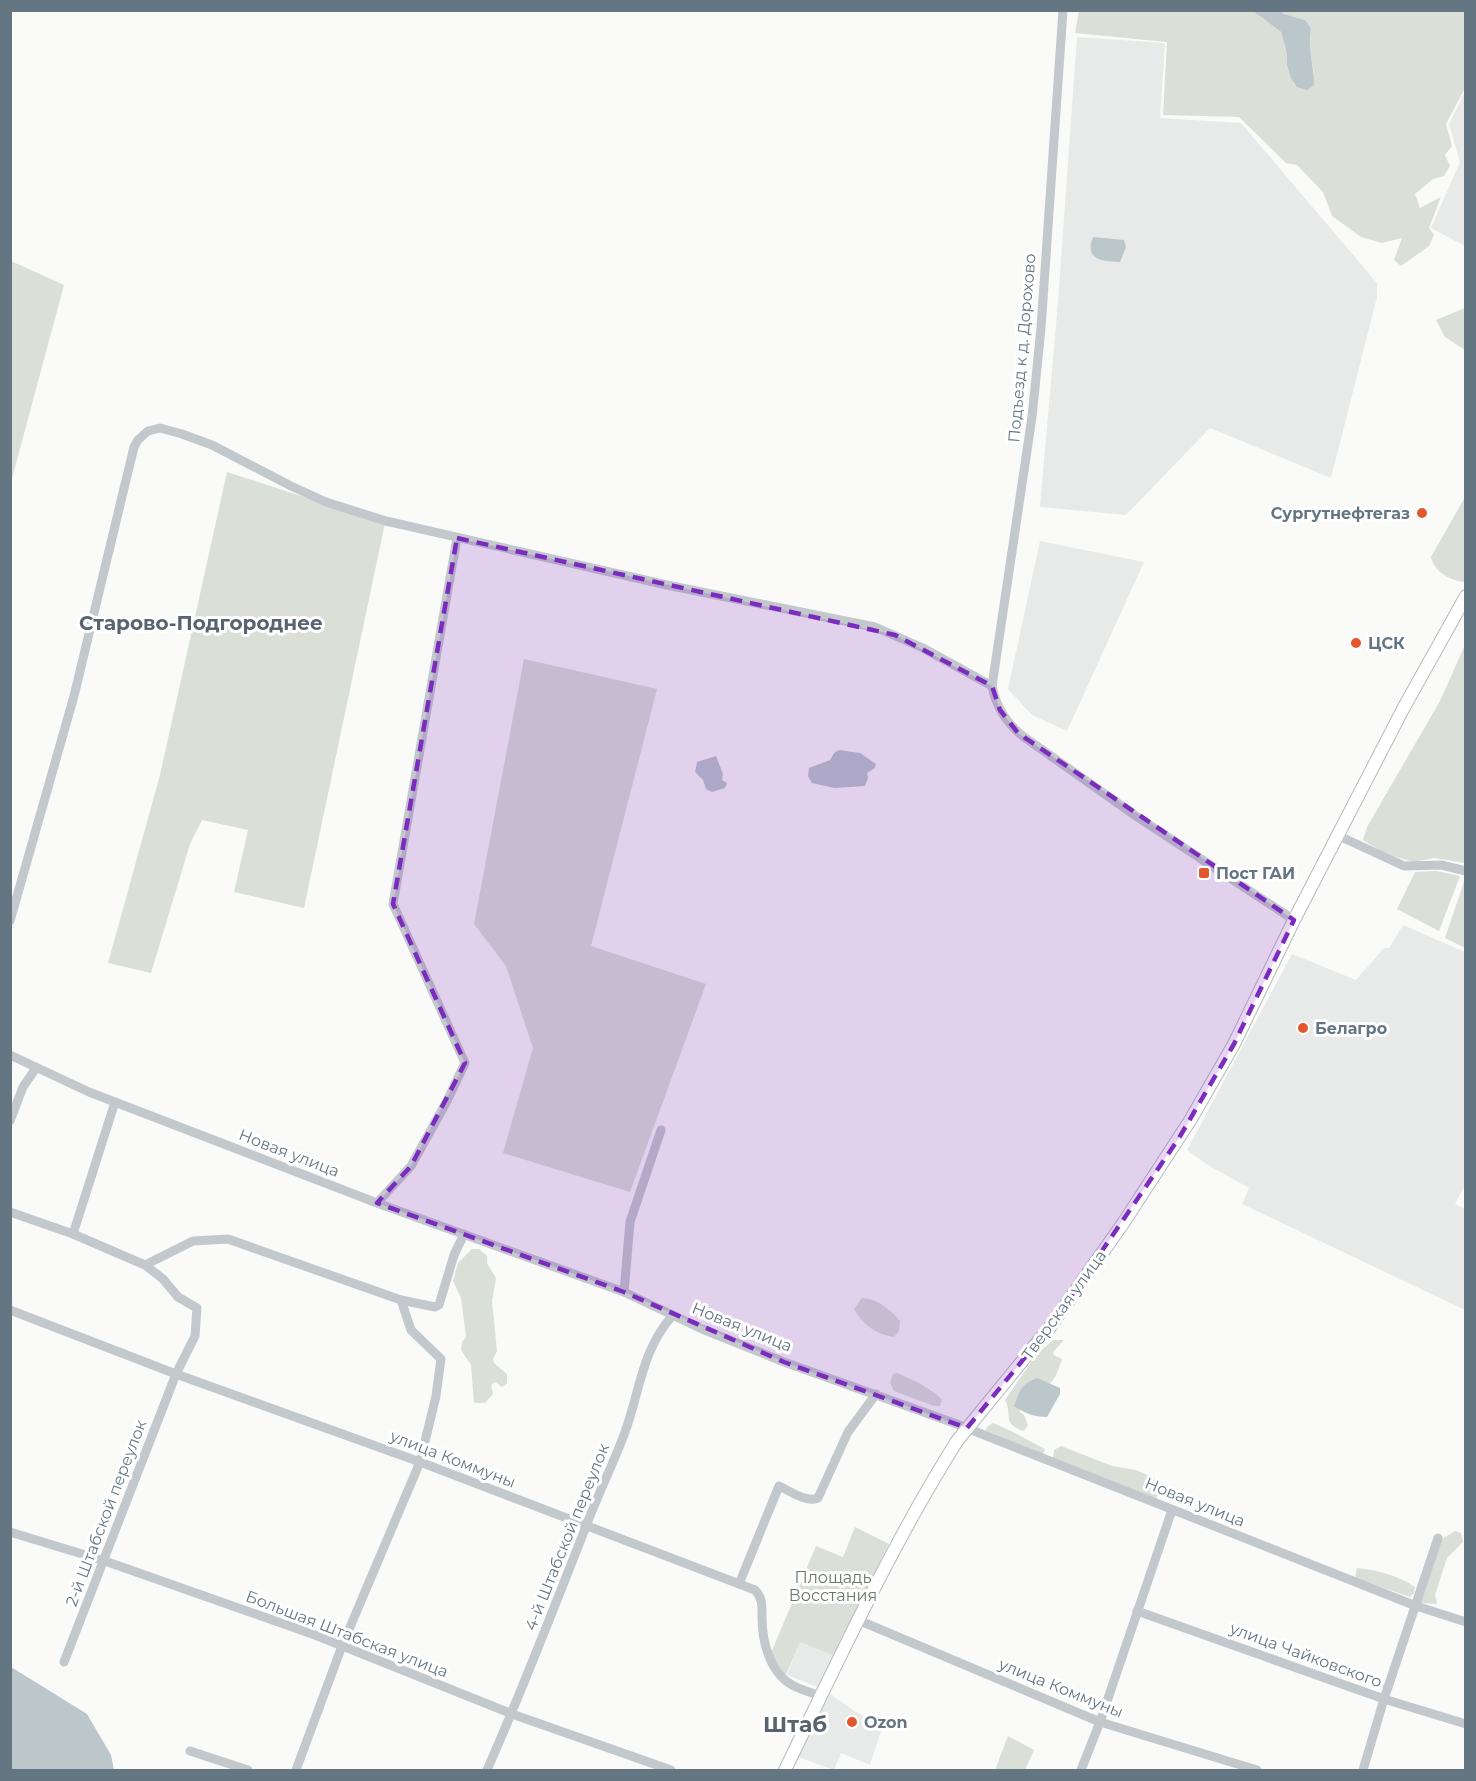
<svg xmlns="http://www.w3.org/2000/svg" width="1476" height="1781" font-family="Montserrat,sans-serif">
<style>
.built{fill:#e8e9e9}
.green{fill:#dadfd7}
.water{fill:#bbc7cb}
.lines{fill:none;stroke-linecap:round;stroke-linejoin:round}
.major-casing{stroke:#b5babe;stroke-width:14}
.minor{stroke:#c3c8cc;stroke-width:9}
.major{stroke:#fff;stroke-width:12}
.marked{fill:#7b2cbf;fill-opacity:0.2;stroke:#7b2cbf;stroke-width:4.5;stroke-dasharray:12 8;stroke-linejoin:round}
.poi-dot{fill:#e4572e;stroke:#fff;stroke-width:2}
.labels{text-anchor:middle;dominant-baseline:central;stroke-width:6;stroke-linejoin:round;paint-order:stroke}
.street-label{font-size:16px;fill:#657683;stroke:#fff}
.poi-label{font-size:16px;font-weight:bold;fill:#657683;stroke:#fff;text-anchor:start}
.park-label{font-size:16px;fill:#687a64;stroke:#fff}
.quarter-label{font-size:20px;font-weight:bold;fill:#57646e;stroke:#fff}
.district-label{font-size:22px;font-weight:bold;fill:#57646e;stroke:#fff}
</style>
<rect width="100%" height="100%" fill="#fafaf8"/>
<g class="built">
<polygon points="1077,37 1165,43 1160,118 1241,123 1377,283 1377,297 1331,478 1210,428 1126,515 1040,507 1058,302"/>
<polygon points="1465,92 1466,246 1465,246 1431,228 1460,162 1449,124"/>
<polygon points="1040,541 1144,562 1067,731 1032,715 1008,689"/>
<polygon points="1403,925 1465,952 1466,1183 1455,1204 1465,1209 1465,1310 1242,1204 1249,1188 1208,1165 1187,1150 1292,954 1356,980 1384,948 1389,948"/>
<polygon points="800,1641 833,1655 820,1688 787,1675"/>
<polygon points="827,1692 856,1712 883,1725 870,1765 841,1753 834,1770 798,1757"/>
</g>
<g class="green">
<polygon points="1079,11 1253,11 1281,32 1287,54 1287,65 1314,73 1308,43 1311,28 1305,20 1284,14 1281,11 1465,11 1465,88 1446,124 1452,146 1445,155 1450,166 1444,176 1433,179 1415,194 1420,208 1441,197 1429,228 1434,235 1429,246 1401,266 1394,260 1402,238 1382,243 1361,237 1332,216 1323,192 1297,165 1286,163 1239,117 1163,115 1167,42 1075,33"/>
<polygon points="11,261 64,285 11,482 11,260"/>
<polygon points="1465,308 1465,350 1445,337 1436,320"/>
<polygon points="227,472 385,523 304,908 234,892 248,830 202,820 190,844 151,973 108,963 160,775"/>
<path d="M1465 497 1466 581 1465 582C1451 581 1434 572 1431 557Z"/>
<polygon points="1465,645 1465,863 1434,858 1413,862 1386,854 1363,840 1367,827 1440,701"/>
<polygon points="524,659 657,689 591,946 706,984 630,1192 503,1153 533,1048 506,966 474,924"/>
<polygon points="1436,871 1460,876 1439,931 1397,909 1415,872"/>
<polygon points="1465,879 1465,948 1445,938"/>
<polygon points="472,1249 479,1249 487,1256 487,1263 496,1278 492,1301 497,1351 493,1359 494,1363 507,1374 507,1383 502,1387 496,1382 491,1385 493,1394 485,1403 474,1403 471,1365 461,1350 462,1342 466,1337 461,1298 453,1281 458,1263"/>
<path d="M862 1298C876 1298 891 1310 900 1321L899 1331 894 1337C877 1335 862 1324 854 1309Z"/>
<path d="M1053 1340H1064L1053 1352 1054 1355 1062 1359C1059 1368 1056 1378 1049 1385 1039 1395 1027 1400 1019 1411L1024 1415 1028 1425 1024 1431C1001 1424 1013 1414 1005 1400L1036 1355Z"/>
<polygon points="897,1373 919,1383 936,1394 942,1400 940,1406 934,1406 894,1391 890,1383 893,1374"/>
<polygon points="993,1423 1011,1431 1045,1449 1043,1455 985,1430 988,1426"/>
<polygon points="1061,1446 1112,1466 1136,1470 1154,1478 1160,1489 1156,1499 1053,1458 1054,1450"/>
<polygon points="855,1527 889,1544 833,1655 800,1642 785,1677 771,1653 816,1546 843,1557"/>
<polygon points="1455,1531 1461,1533 1463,1542 1447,1558 1435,1595 1437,1604 1420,1603 1439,1541"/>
<path d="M1357 1568C1378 1570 1399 1576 1415 1587L1414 1593 1410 1597 1355 1578Z"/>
<polygon points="1008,1736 1034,1750 1025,1770 995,1770"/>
</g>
<g class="water">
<path d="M1253 11H1281L1284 14 1305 20 1311 28C1307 49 1314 64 1314 85L1307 90 1297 87 1291 78 1287 65V54L1281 32Z"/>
<path d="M1093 237 1124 240 1126 247 1120 262C1103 261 1084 261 1093 237Z"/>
<polygon points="839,750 860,753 876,764 875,768 867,773 868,778 865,786 834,788 812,783 808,776 809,768 830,760 834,753"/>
<polygon points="716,756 723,774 722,780 727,783 725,788 712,792 706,789 703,780 695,772 697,762"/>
<path d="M1037 1378 1060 1388V1394L1047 1417C1033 1417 1025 1413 1014 1406 1020 1389 1021 1385 1037 1378Z"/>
<polygon points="11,1667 87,1714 111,1755 114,1770 11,1770"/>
</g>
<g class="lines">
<g class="major-casing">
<path id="major" d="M785 1770C839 1659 891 1546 957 1441L1050 1327 1124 1222 1191 1119 1234 1044 1294 920 1403 709 1466 596"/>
</g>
<g class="minor">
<path d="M1063 10 1041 328 1032 417 992 686C996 707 1007 724 1024 737L1136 816 1294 920"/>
<polyline points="1337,835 1404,866 1441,865 1466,871"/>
<polyline points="10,921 74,696 134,447 138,440 148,431 160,428 182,434 212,445 291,486 326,502 386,521 667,585 875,627 923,648 992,686"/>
<polyline points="10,1055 89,1092 377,1203 624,1292 702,1329 784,1362 954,1423 1416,1606 1466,1622"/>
<polyline points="10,1121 23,1087 36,1068"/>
<polyline points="377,1203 411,1166 447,1101 465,1063 393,904 457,538"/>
<polyline points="10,1212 73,1234 145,1265 163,1279 178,1297 197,1308 195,1336 176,1374 64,1662"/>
<polyline points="73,1234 115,1102"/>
<polyline points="145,1265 193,1241 228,1239 401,1300 411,1330 441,1359 436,1396 420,1462 342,1646 296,1770"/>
<polyline points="624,1292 630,1222 661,1130"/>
<polyline points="401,1300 435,1307 439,1305 454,1255 464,1234"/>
<path d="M10 1310 176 1374 420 1462 755 1590C763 1598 762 1607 762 1617 762 1642 770 1674 794 1686 802 1690 812 1693 821 1696"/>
<polyline points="10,1532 105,1561 315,1635 512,1714 671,1770"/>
<path d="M739 1584 779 1486C790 1491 806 1503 818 1498L848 1432 876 1394"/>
<polyline points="1137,1611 1384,1699 1466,1724"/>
<polyline points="858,1620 1100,1722 1257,1770"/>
<polyline points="190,1751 248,1770"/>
<path d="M487 1770C522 1691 553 1610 585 1529 597 1496 613 1465 625 1432 640 1391 642 1349 673 1315"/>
<polyline points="1081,1770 1100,1722 1172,1510"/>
<polyline points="1363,1770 1384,1699 1438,1538"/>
</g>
<use href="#major" class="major"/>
</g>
<path class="marked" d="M457 538 895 635 992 686 1000 710 1018 733 1294 920 1234 1044 1179 1138 1050 1327 967 1428 784 1362 624 1292 377 1203 411 1166 465 1063 393 904Z"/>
<g class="poi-dot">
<circle cx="1422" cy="513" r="6"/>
<circle cx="1356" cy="643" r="6"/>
<rect x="1198" y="867" width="12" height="12" rx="3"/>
<circle cx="1303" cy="1028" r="6"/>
<circle cx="852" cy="1722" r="6"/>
</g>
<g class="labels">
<g class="street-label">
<text transform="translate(1022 348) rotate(-85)">Подъезд к д. Дорохово</text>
<text transform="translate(289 1153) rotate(21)">Новая улица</text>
<text transform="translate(1064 1305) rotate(-54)">Тверская улица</text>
<text transform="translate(742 1327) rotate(22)">Новая улица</text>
<text transform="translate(453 1459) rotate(21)">улица Коммуны</text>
<text transform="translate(1195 1502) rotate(22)">Новая улица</text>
<text transform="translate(106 1513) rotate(-69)">2-й Штабской переулок</text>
<text transform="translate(567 1537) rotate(-68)">4-й Штабской переулок</text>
<text transform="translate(347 1634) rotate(21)">Большая Штабская улица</text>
<text transform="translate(1306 1655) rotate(20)">улица Чайковского</text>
<text transform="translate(1061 1688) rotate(22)">улица Коммуны</text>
</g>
<g class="poi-label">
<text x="1410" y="513" text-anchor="end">Сургутнефтегаз</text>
<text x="1368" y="643">ЦСК</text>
<text x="1216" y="873">Пост ГАИ</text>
<text x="1315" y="1028">Белагро</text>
<text x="864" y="1722">Ozon</text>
</g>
<g class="park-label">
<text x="833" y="1577">Площадь<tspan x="833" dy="18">Восстания</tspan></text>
</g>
<g class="quarter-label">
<text x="201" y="623">Старово-Подгороднее</text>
</g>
<g class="district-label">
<text x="795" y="1724">Штаб</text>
</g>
</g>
<rect width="1476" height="1781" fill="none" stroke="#657683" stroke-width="24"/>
</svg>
